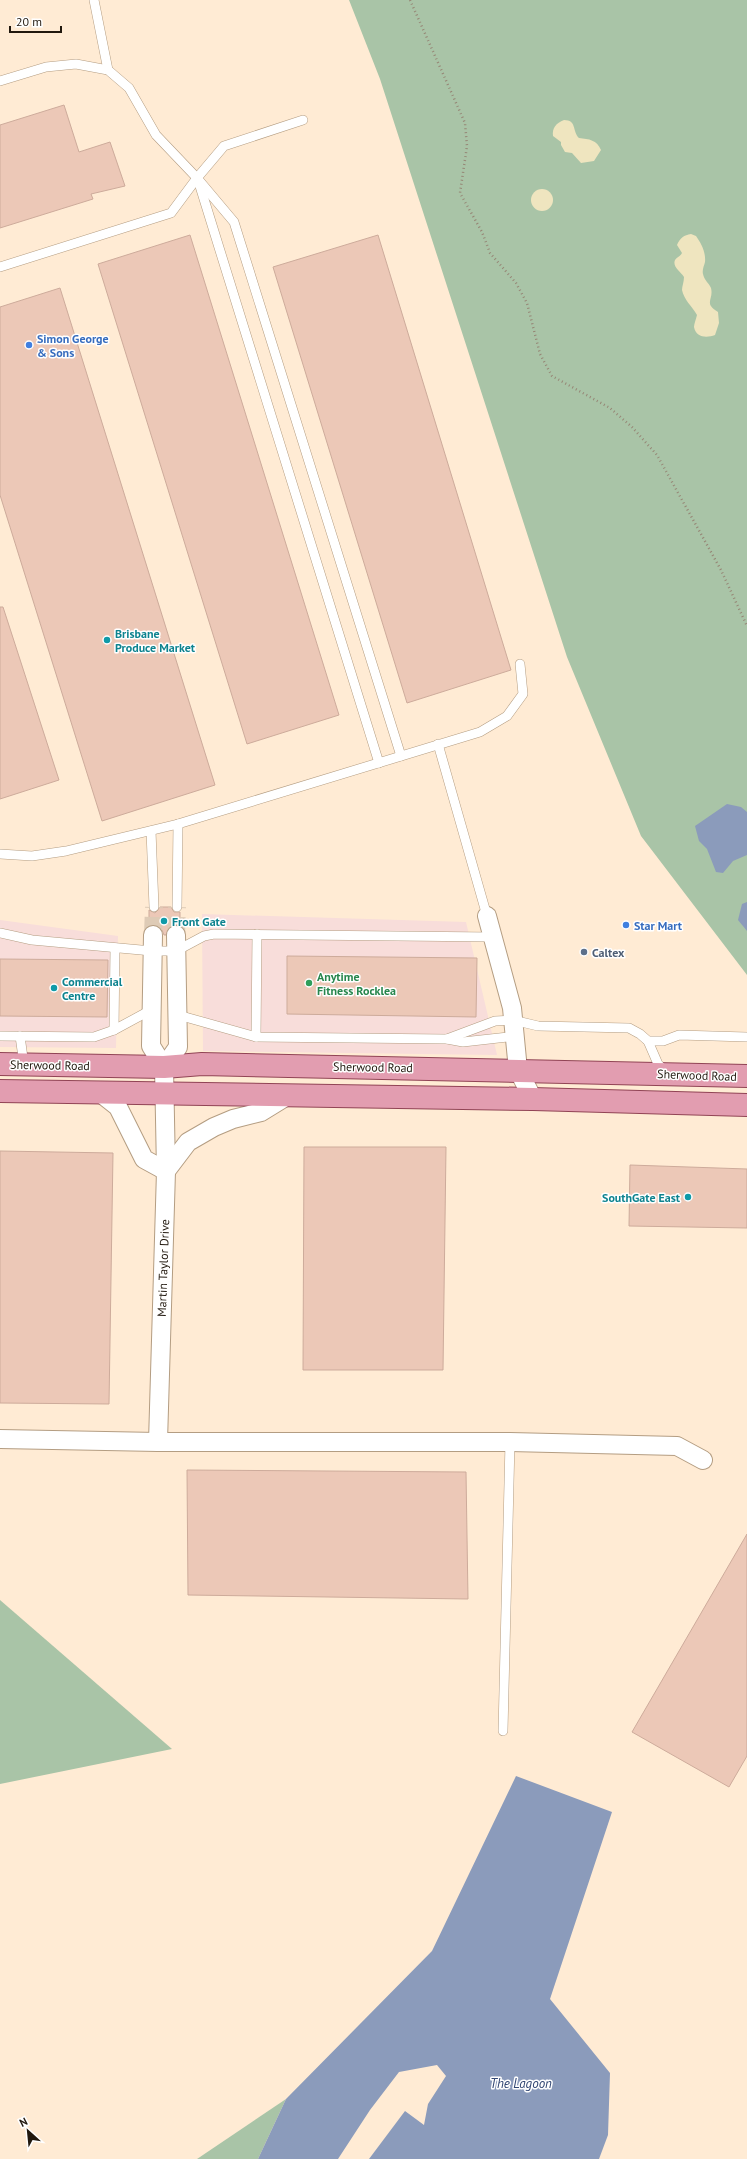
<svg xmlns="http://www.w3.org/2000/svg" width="747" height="2159" font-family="'PT Sans',sans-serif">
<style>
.commercial{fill:#f8ddda}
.green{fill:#a9c4a7}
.sand{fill:#efe5bf}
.water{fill:#8b9bbb}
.building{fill:#ecc8b7;stroke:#cdab9b}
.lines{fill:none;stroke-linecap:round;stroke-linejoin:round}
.minor-tunnel{stroke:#decbb6;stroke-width:18;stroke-dasharray:18 9;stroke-linecap:butt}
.service-casing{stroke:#b49d82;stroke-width:10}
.minor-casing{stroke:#b49d82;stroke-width:20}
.primary-casing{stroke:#914455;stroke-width:24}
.path{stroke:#968776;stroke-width:2.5;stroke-dasharray:1 3;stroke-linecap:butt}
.service{stroke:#fff;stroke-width:9}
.minor{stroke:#fff;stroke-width:18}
.primary{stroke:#e29db0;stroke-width:22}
.shop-dot{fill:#3f7fe0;stroke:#fff;stroke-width:1.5}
.culture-dot{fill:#0f9aa8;stroke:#fff;stroke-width:1.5}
.service-dot{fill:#5c6f8a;stroke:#fff;stroke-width:1.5}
.leisure-dot{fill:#2e9e5b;stroke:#fff;stroke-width:1.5}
.labels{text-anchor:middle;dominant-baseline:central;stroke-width:3;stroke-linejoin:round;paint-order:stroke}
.shop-label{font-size:12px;font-weight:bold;fill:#366cbe;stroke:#fff;text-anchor:start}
.culture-label{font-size:12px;font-weight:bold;fill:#0d838f;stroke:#fff;text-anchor:start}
.service-label{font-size:12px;font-weight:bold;fill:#4e5e75;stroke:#fff;text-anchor:start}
.leisure-label{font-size:12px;font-weight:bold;fill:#27864d;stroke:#fff;text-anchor:start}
.street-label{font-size:12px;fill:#21180e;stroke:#fff}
.water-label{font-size:13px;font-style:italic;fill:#314673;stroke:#fff}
</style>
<rect width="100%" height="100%" fill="#ffebd4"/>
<g class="commercial">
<polygon points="202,914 466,922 497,1055 203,1051"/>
<polygon points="0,920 118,936 116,1048 0,1047"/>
</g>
<g class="green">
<polygon points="349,0 747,0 747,975 641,836 567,657 380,79"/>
<polygon points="0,1600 172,1749 0,1784"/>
<polygon points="286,2099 258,2159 197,2159"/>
</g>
<g class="sand">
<path d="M564 120C577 120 572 131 579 138 589 139 597 140 601 150L594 161 581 163 572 153 565 152 561 145V142L553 136C552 128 556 123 564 120Z"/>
<circle cx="542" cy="200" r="11"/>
<path d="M691 234 696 236C701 243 706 252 705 262 704 266 702 270 703 274 704 280 709 283 711 288 714 300 703 303 718 312L719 323 715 335C707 338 696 338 694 327 694 324 696 319 697 315 692 306 684 300 682 290 682 286 684 282 684 277 681 272 672 267 675 260 677 257 680 257 682 253L677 245C680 238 684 235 691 234Z"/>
</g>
<g class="water">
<polygon points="727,804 741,807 747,812 747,855 733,861 723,873 716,872 707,849 699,841 695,826"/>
<polygon points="747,902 747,931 738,920 742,904"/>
<polygon points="516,1776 612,1812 550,1999 610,2073 608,2135 599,2159 369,2159 405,2111 424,2125 428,2104 446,2076 437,2065 399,2072 370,2110 338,2159 258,2159 286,2099 432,1951"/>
</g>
<g class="building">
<polygon points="64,105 79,152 110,142 125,186 91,194 93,199 0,228 0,125"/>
<polygon points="190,235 339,715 247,744 98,264"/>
<polygon points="378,235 511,670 407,703 273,267"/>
<polygon points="60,288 215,785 102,821 0,495 0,307"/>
<polygon points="0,607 3,607 59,780 0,799"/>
<polygon points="160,907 171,907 174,912 180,912 180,925 170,926 166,935 164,935 162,930 158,926 149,926 149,910 155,913"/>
<polygon points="287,956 477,958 476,1017 287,1014"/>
<polygon points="0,959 108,960 107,1017 0,1016"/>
<polygon points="304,1147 446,1147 443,1370 303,1370"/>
<polygon points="0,1151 113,1153 109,1404 0,1403"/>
<polygon points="630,1165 747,1169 747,1228 629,1226"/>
<polygon points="187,1470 466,1472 468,1599 188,1595"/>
<polygon points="747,1534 747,1756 729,1787 632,1732"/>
</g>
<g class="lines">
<g class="minor-tunnel">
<polyline points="153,935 154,907"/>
<polyline points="176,935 177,907"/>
</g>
<g class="service-casing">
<g id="service">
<polyline points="94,0 108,70"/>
<polyline points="0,81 46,67 76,64 108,70 129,88 156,135 197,178 234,222 401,756"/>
<polyline points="199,183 379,763"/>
<polyline points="0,267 171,213 197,178 224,146 303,120"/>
<polyline points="438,744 487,916"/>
<polyline points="151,831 154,907"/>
<polyline points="0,854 32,856 66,851 178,824 480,732 507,716 523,694 520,664"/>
<polyline points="177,907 178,824"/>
<polyline points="0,933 32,940 152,951 176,951 204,936 214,934 492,937"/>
<polyline points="178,1015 256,1037 447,1039 463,1042 516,1036"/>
<polyline points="114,1030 115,948"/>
<polyline points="0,1036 94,1037 114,1030 151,1010"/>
<polyline points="20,1036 24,1065"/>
<polyline points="256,1037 257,934"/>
<polyline points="447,1039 495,1021 513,1020 538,1026 629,1028 640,1034 648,1041 663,1041 679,1035 747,1037"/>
<polyline points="648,1041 658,1064 665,1071"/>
<polyline points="503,1731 510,1442"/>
</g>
</g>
<g class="minor-casing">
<g id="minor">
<polyline points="487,916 512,1008 518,1070 533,1099"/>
<polyline points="153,935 151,1046 164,1067 166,1171 158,1442"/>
<polyline points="164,1067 178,1047 176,935"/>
<polyline points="99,1092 118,1107 144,1159 166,1171"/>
<polyline points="166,1171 188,1142 214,1127 233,1119 261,1112 287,1096"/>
<polyline points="0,1439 158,1442 510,1442 677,1446 703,1460"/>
</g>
</g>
<g class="primary-casing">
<g id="primary">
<polyline points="0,1064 164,1067 202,1064 747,1076"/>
<polyline points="0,1091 533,1099 747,1105"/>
</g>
</g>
<polyline class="path" points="410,0 465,123 467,146 460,193 482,232 490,253 516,283 527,303 540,354 552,376 610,408 632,427 657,455 721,570 747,626"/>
<use href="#service" class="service"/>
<use href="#minor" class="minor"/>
<use href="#primary" class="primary"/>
</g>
<g class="shop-dot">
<circle cx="29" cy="345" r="4"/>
<circle cx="626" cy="925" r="4"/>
</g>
<g class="culture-dot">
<circle cx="107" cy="640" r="4"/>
<circle cx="164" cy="921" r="4"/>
<circle cx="54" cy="988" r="4"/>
<circle cx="688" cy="1197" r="4"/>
</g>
<circle class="service-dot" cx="584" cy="952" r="4"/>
<circle class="leisure-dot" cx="309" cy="983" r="4"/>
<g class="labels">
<g class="shop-label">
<text x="37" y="338">Simon George<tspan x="37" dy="14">&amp; Sons</tspan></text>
<text x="634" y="925">Star Mart</text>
</g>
<g class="culture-label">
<text x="115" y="633">Brisbane<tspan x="115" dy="14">Produce Market</tspan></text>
<text x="172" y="921">Front Gate</text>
<text x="62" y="981">Commercial<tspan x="62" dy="14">Centre</tspan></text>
<text x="680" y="1197" text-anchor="end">SouthGate East</text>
</g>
<g class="service-label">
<text x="592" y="952">Caltex</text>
</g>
<g class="leisure-label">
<text x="317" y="976">Anytime<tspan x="317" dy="14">Fitness Rocklea</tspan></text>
</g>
<g class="street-label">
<text transform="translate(50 1065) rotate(1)">Sherwood Road</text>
<text transform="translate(373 1067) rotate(1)">Sherwood Road</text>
<text transform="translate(697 1075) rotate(2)">Sherwood Road</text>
<text transform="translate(163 1268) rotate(-88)">Martin Taylor Drive</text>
</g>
<g class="water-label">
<text x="521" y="2083">The Lagoon</text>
</g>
</g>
<g transform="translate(28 2131) rotate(333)" stroke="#ffffff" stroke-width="3" paint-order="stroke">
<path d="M0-3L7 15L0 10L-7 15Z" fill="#21180e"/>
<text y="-6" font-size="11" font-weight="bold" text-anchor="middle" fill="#21180e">N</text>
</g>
<path d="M10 26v6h51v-6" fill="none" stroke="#21180e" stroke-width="2"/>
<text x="16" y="26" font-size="12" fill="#21180e" stroke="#ffffff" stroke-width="3" paint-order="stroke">20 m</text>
</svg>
